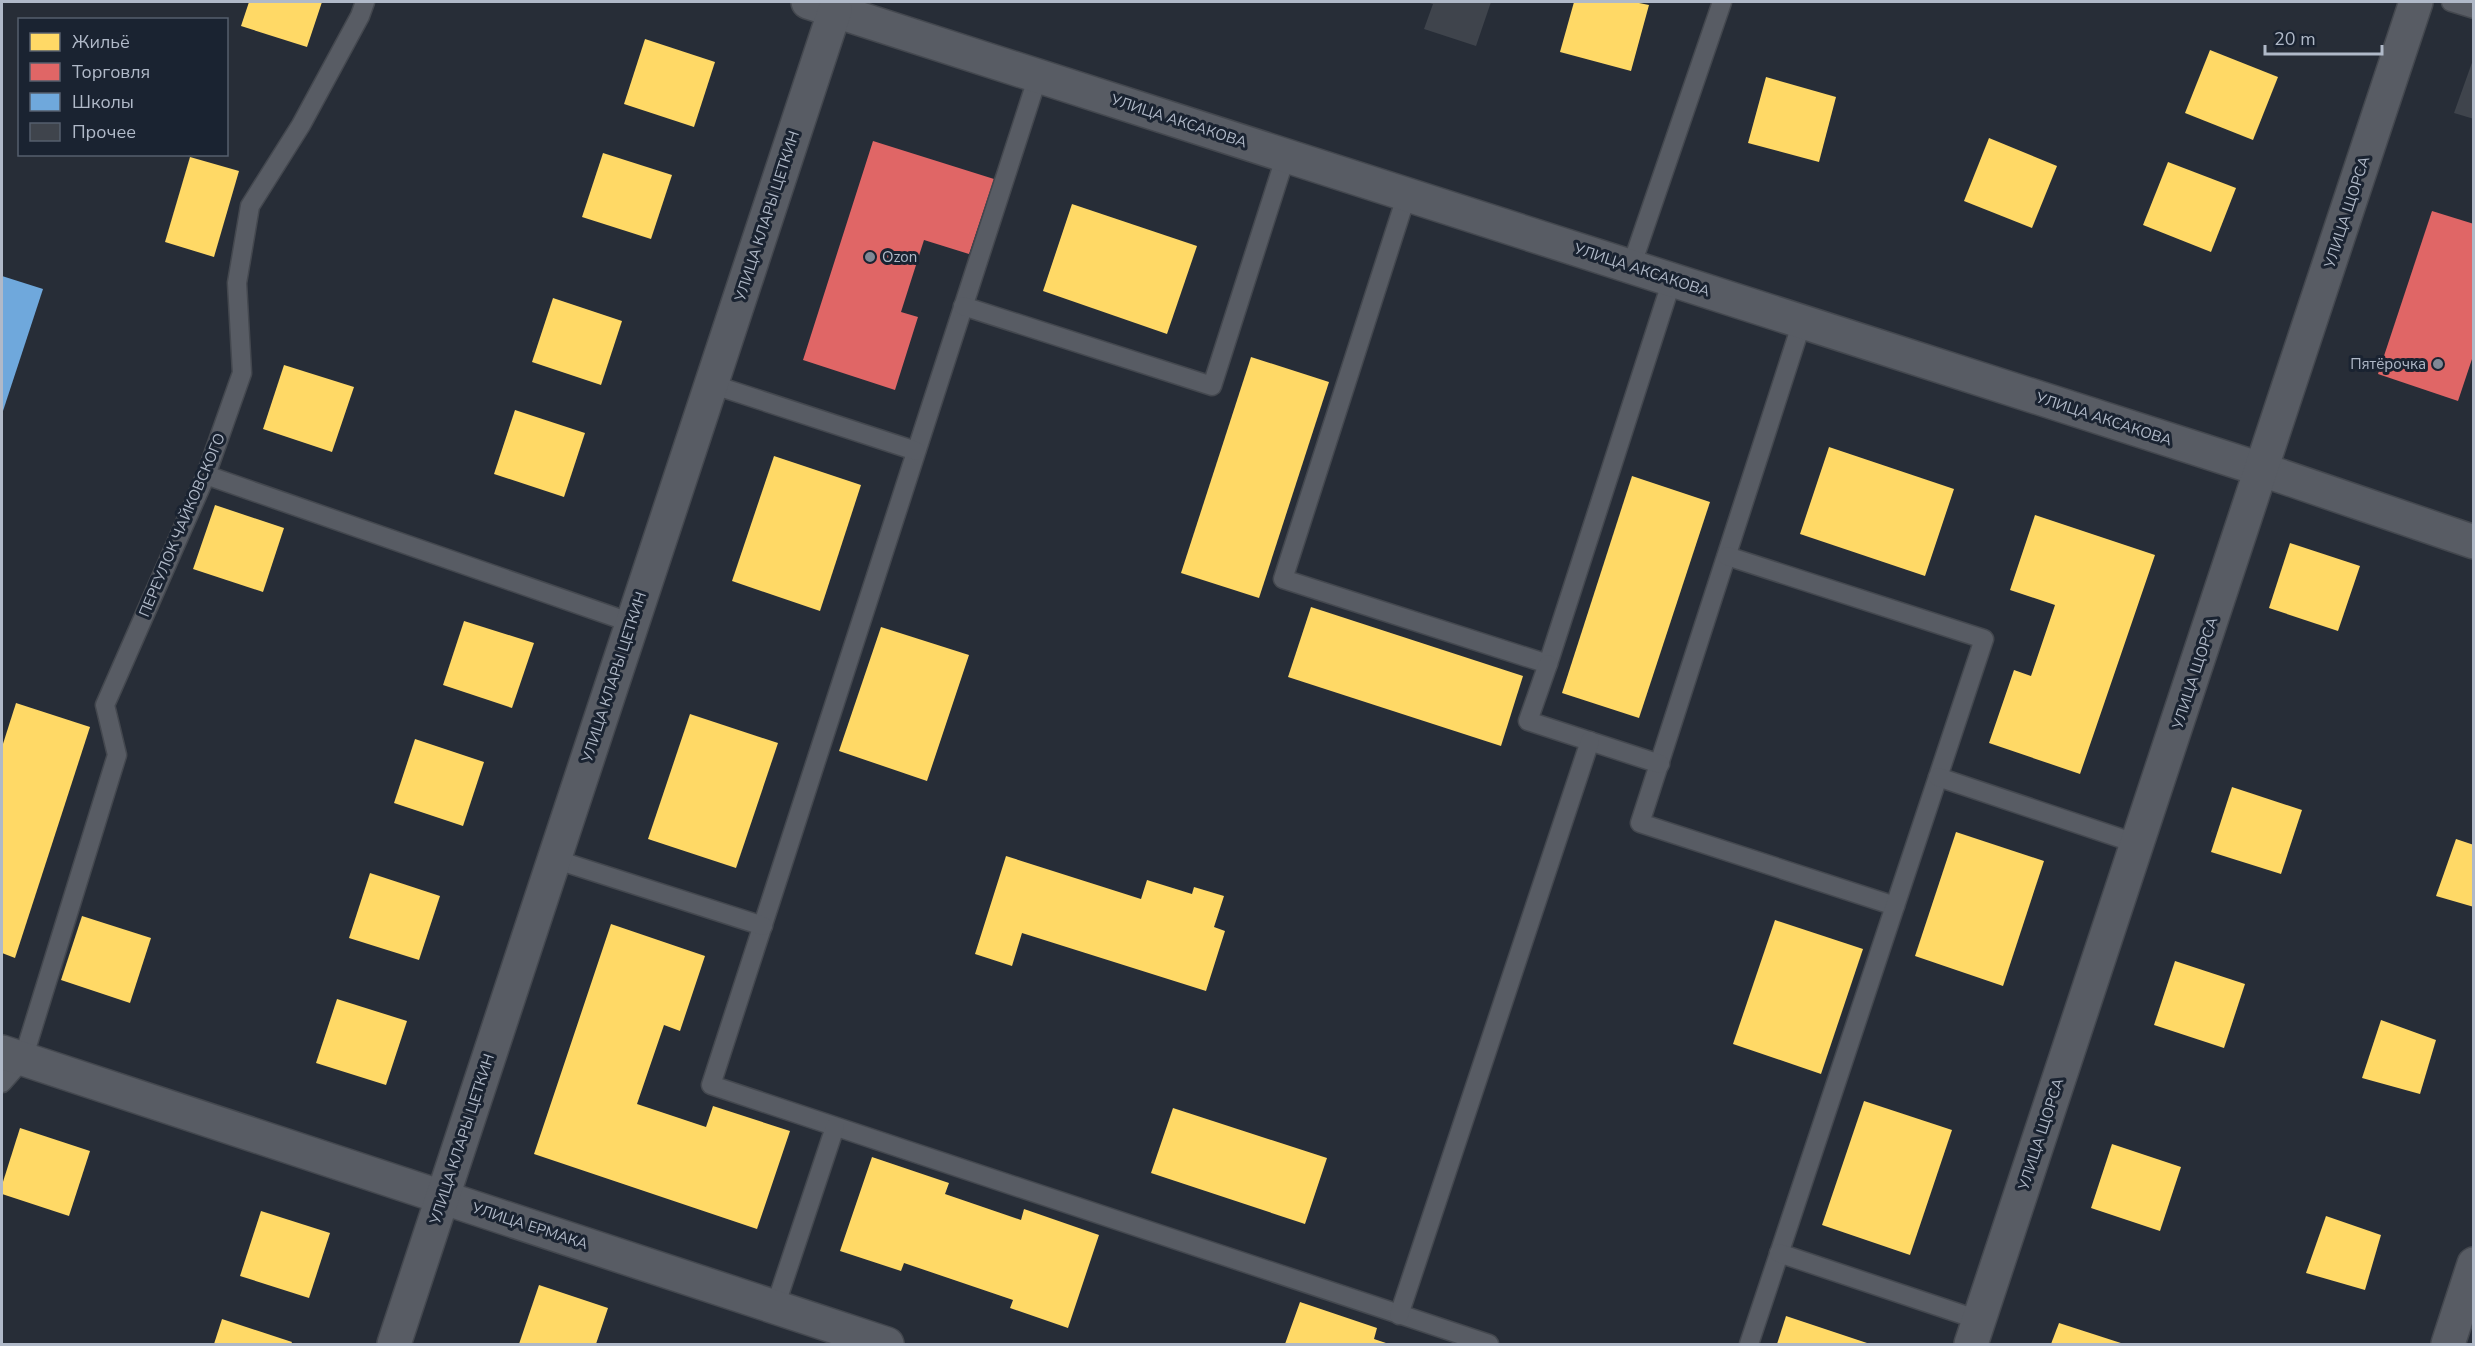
<svg xmlns="http://www.w3.org/2000/svg" width="2475" height="1346" font-family="'Nunito Sans',sans-serif">
<style>
.homes{fill:#ffd966}
.shops{fill:#e06666}
.schools{fill:#6fa8dc}
.building{fill:#3f444c}
.lines{fill:none;stroke-linecap:round;stroke-linejoin:round}
.service-casing{stroke:#44484f;stroke-width:21}
.minor-casing{stroke:#44484f;stroke-width:36}
.service{stroke:#585c64;stroke-width:18}
.minor{stroke:#585c64;stroke-width:33}
.poi-dot{fill:#808895;stroke:#1a2331;stroke-width:2}
.labels{text-anchor:middle;dominant-baseline:central;stroke-width:6;stroke-linejoin:round;paint-order:stroke}
.street-label{font-size:15px;fill:#b0b9c8;stroke:#1a2331}
.poi-label{font-size:15px;fill:#b0b9c8;stroke:#1a2331;text-anchor:start}
</style>
<rect width="100%" height="100%" fill="#272d37"/>
<g class="homes">
<polygon points="249,2 322,2 307,47 241,26"/>
<polygon points="1574,2 1634,2 1649,5 1631,71 1560,52"/>
<polygon points="645,39 715,62 694,127 624,104"/>
<polygon points="2210,50 2278,77 2253,140 2185,113"/>
<polygon points="1766,77 1836,97 1819,162 1748,143"/>
<polygon points="1989,138 2057,166 2032,228 1964,201"/>
<polygon points="603,153 672,175 651,239 582,217"/>
<polygon points="190,157 239,171 214,257 165,242"/>
<polygon points="2168,162 2236,188 2211,252 2143,225"/>
<polygon points="1072,204 1197,246 1167,334 1043,291"/>
<polygon points="553,298 622,321 601,385 532,362"/>
<polygon points="1251,357 1329,382 1259,598 1181,573"/>
<polygon points="284,365 354,387 332,452 263,429"/>
<polygon points="515,410 585,433 564,497 494,474"/>
<polygon points="1829,447 1954,489 1925,576 1800,534"/>
<polygon points="774,456 861,485 820,611 732,581"/>
<polygon points="1632,476 1710,502 1639,718 1562,693"/>
<polygon points="215,505 284,528 263,592 193,569"/>
<polygon points="2035,515 2155,555 2080,774 1989,743 2014,670 2031,676 2055,605 2010,590"/>
<polygon points="2290,543 2360,566 2338,631 2269,608"/>
<polygon points="1311,607 1523,676 1501,746 1288,677"/>
<polygon points="464,621 534,643 512,708 443,685"/>
<polygon points="881,627 969,655 927,781 839,751"/>
<polygon points="16,703 90,727 15,958 2,953 2,747"/>
<polygon points="690,714 778,743 736,868 648,839"/>
<polygon points="415,739 484,762 463,826 394,803"/>
<polygon points="2232,787 2302,810 2281,874 2211,852"/>
<polygon points="1956,832 2044,861 2003,986 1915,956"/>
<polygon points="2456,839 2474,845 2474,907 2436,896"/>
<polygon points="1006,856 1141,899 1147,880 1192,894 1194,887 1224,896 1214,927 1225,931 1206,991 1022,933 1012,966 975,954"/>
<polygon points="370,873 440,896 419,960 349,938"/>
<polygon points="82,916 151,938 130,1003 61,980"/>
<polygon points="1775,920 1863,949 1821,1074 1733,1044"/>
<polygon points="611,924 705,956 680,1031 664,1025 637,1104 706,1127 713,1106 790,1131 757,1229 534,1154"/>
<polygon points="2175,961 2245,984 2224,1048 2154,1025"/>
<polygon points="337,999 407,1021 386,1085 316,1063"/>
<polygon points="2381,1020 2436,1040 2420,1094 2362,1078"/>
<polygon points="1864,1101 1952,1130 1910,1255 1822,1225"/>
<polygon points="1173,1108 1327,1158 1305,1224 1151,1173"/>
<polygon points="20,1128 90,1151 69,1216 2,1194 2,1185"/>
<polygon points="2112,1144 2181,1167 2160,1231 2091,1208"/>
<polygon points="872,1157 949,1183 945,1194 1021,1220 1024,1209 1099,1235 1068,1328 1010,1308 1013,1300 904,1263 901,1271 840,1251"/>
<polygon points="261,1211 330,1233 309,1298 240,1276"/>
<polygon points="2326,1216 2381,1235 2365,1290 2306,1273"/>
<polygon points="539,1285 608,1308 596,1344 519,1344"/>
<polygon points="1300,1302 1377,1328 1374,1339 1389,1344 1285,1344"/>
<polygon points="1786,1316 1870,1344 1777,1344"/>
<polygon points="222,1319 292,1342 291,1344 214,1344"/>
<polygon points="2059,1323 2124,1344 2051,1344"/>
</g>
<g class="shops">
<polygon points="873,141 994,179 969,254 924,240 901,312 918,317 895,390 803,360"/>
<polygon points="2432,211 2474,224 2474,353 2458,401 2378,374"/>
</g>
<polygon class="schools" points="2,276 43,289 2,414"/>
<g class="building">
<polygon points="1426,2 1491,2 1476,46 1424,29 1433,4"/>
<polygon points="2474,57 2474,119 2454,113"/>
</g>
<g class="lines">
<g class="service-casing">
<g id="service">
<polyline points="2451,2 2474,9"/>
<polyline points="1038,76 711,1085 1489,1344"/>
<polyline points="1407,194 1283,579 1548,664 1672,280"/>
<polyline points="1631,267 1722,2"/>
<polyline points="963,306 1212,386 1286,155"/>
<polyline points="1802,322 1640,823 1895,906"/>
<polyline points="711,384 916,451"/>
<polyline points="206,475 632,623"/>
<polyline points="1727,556 1984,639 1749,1344"/>
<polyline points="1548,664 1528,721 1660,764"/>
<polyline points="1938,777 2138,844"/>
<polyline points="554,859 763,926"/>
<polyline points="2,1083 23,1059 117,755 105,705 206,475 242,373 237,283 250,206 301,125 360,16 365,2"/>
<polyline points="1779,1253 1979,1320"/>
<polyline points="775,1307 835,1127"/>
<polyline points="1399,1315 1590,741"/>
</g>
</g>
<g class="minor-casing">
<g id="minor">
<polyline points="808,2 2263,470 2474,542"/>
<polyline points="2,1052 887,1344"/>
<polyline points="394,1344 835,10"/>
<polyline points="1971,1344 2416,2"/>
<polyline points="2448,1344 2474,1264"/>
</g>
</g>
<use href="#service" class="service"/>
<use href="#minor" class="minor"/>
</g>
<g class="poi-dot">
<circle cx="870" cy="257" r="6"/>
<circle cx="2438" cy="364" r="6"/>
</g>
<g class="labels">
<g class="street-label">
<text transform="translate(1179 121) rotate(18)">УЛИЦА АКСАКОВА</text>
<text transform="translate(2347 212) rotate(-72)">УЛИЦА ЩОРСА</text>
<text transform="translate(767 216) rotate(-72)">УЛИЦА КЛАРЫ ЦЕТКИН</text>
<text transform="translate(1642 270) rotate(18)">УЛИЦА АКСАКОВА</text>
<text transform="translate(2104 419) rotate(18)">УЛИЦА АКСАКОВА</text>
<text transform="translate(182 525) rotate(-67)">ПЕРЕУЛОК ЧАЙКОВСКОГО</text>
<text transform="translate(2195 673) rotate(-72)">УЛИЦА ЩОРСА</text>
<text transform="translate(614 677) rotate(-72)">УЛИЦА КЛАРЫ ЦЕТКИН</text>
<text transform="translate(2041 1134) rotate(-72)">УЛИЦА ЩОРСА</text>
<text transform="translate(462 1139) rotate(-72)">УЛИЦА КЛАРЫ ЦЕТКИН</text>
<text transform="translate(530 1226) rotate(18)">УЛИЦА ЕРМАКА</text>
</g>
<g class="poi-label">
<text x="882" y="257">Ozon</text>
<text x="2426" y="364" text-anchor="end">Пятёрочка</text>
</g>
</g>
<rect width="2475" height="1346" fill="none" stroke="#b0b9c8" stroke-width="6"/>
<rect x="18" y="18" width="210" height="138" fill="#1a2331" stroke="#565f6d" stroke-width="1.5"/>
<rect x="30" y="33" width="30" height="18" fill="#ffd966" stroke="#565f6d" stroke-width="1.5"/>
<text x="72" y="48" font-size="18" fill="#b0b9c8">Жильё</text>
<rect x="30" y="63" width="30" height="18" fill="#e06666" stroke="#565f6d" stroke-width="1.5"/>
<text x="72" y="78" font-size="18" fill="#b0b9c8">Торговля</text>
<rect x="30" y="93" width="30" height="18" fill="#6fa8dc" stroke="#565f6d" stroke-width="1.5"/>
<text x="72" y="108" font-size="18" fill="#b0b9c8">Школы</text>
<rect x="30" y="123" width="30" height="18" fill="#3f444c" stroke="#565f6d" stroke-width="1.5"/>
<text x="72" y="138" font-size="18" fill="#b0b9c8">Прочее</text>
<path d="M2265 45v9h117v-9" fill="none" stroke="#b0b9c8" stroke-width="3"/>
<text x="2274" y="45" font-size="18" fill="#b0b9c8" stroke="#1a2331" stroke-width="4.5" paint-order="stroke">20 m</text>
</svg>
